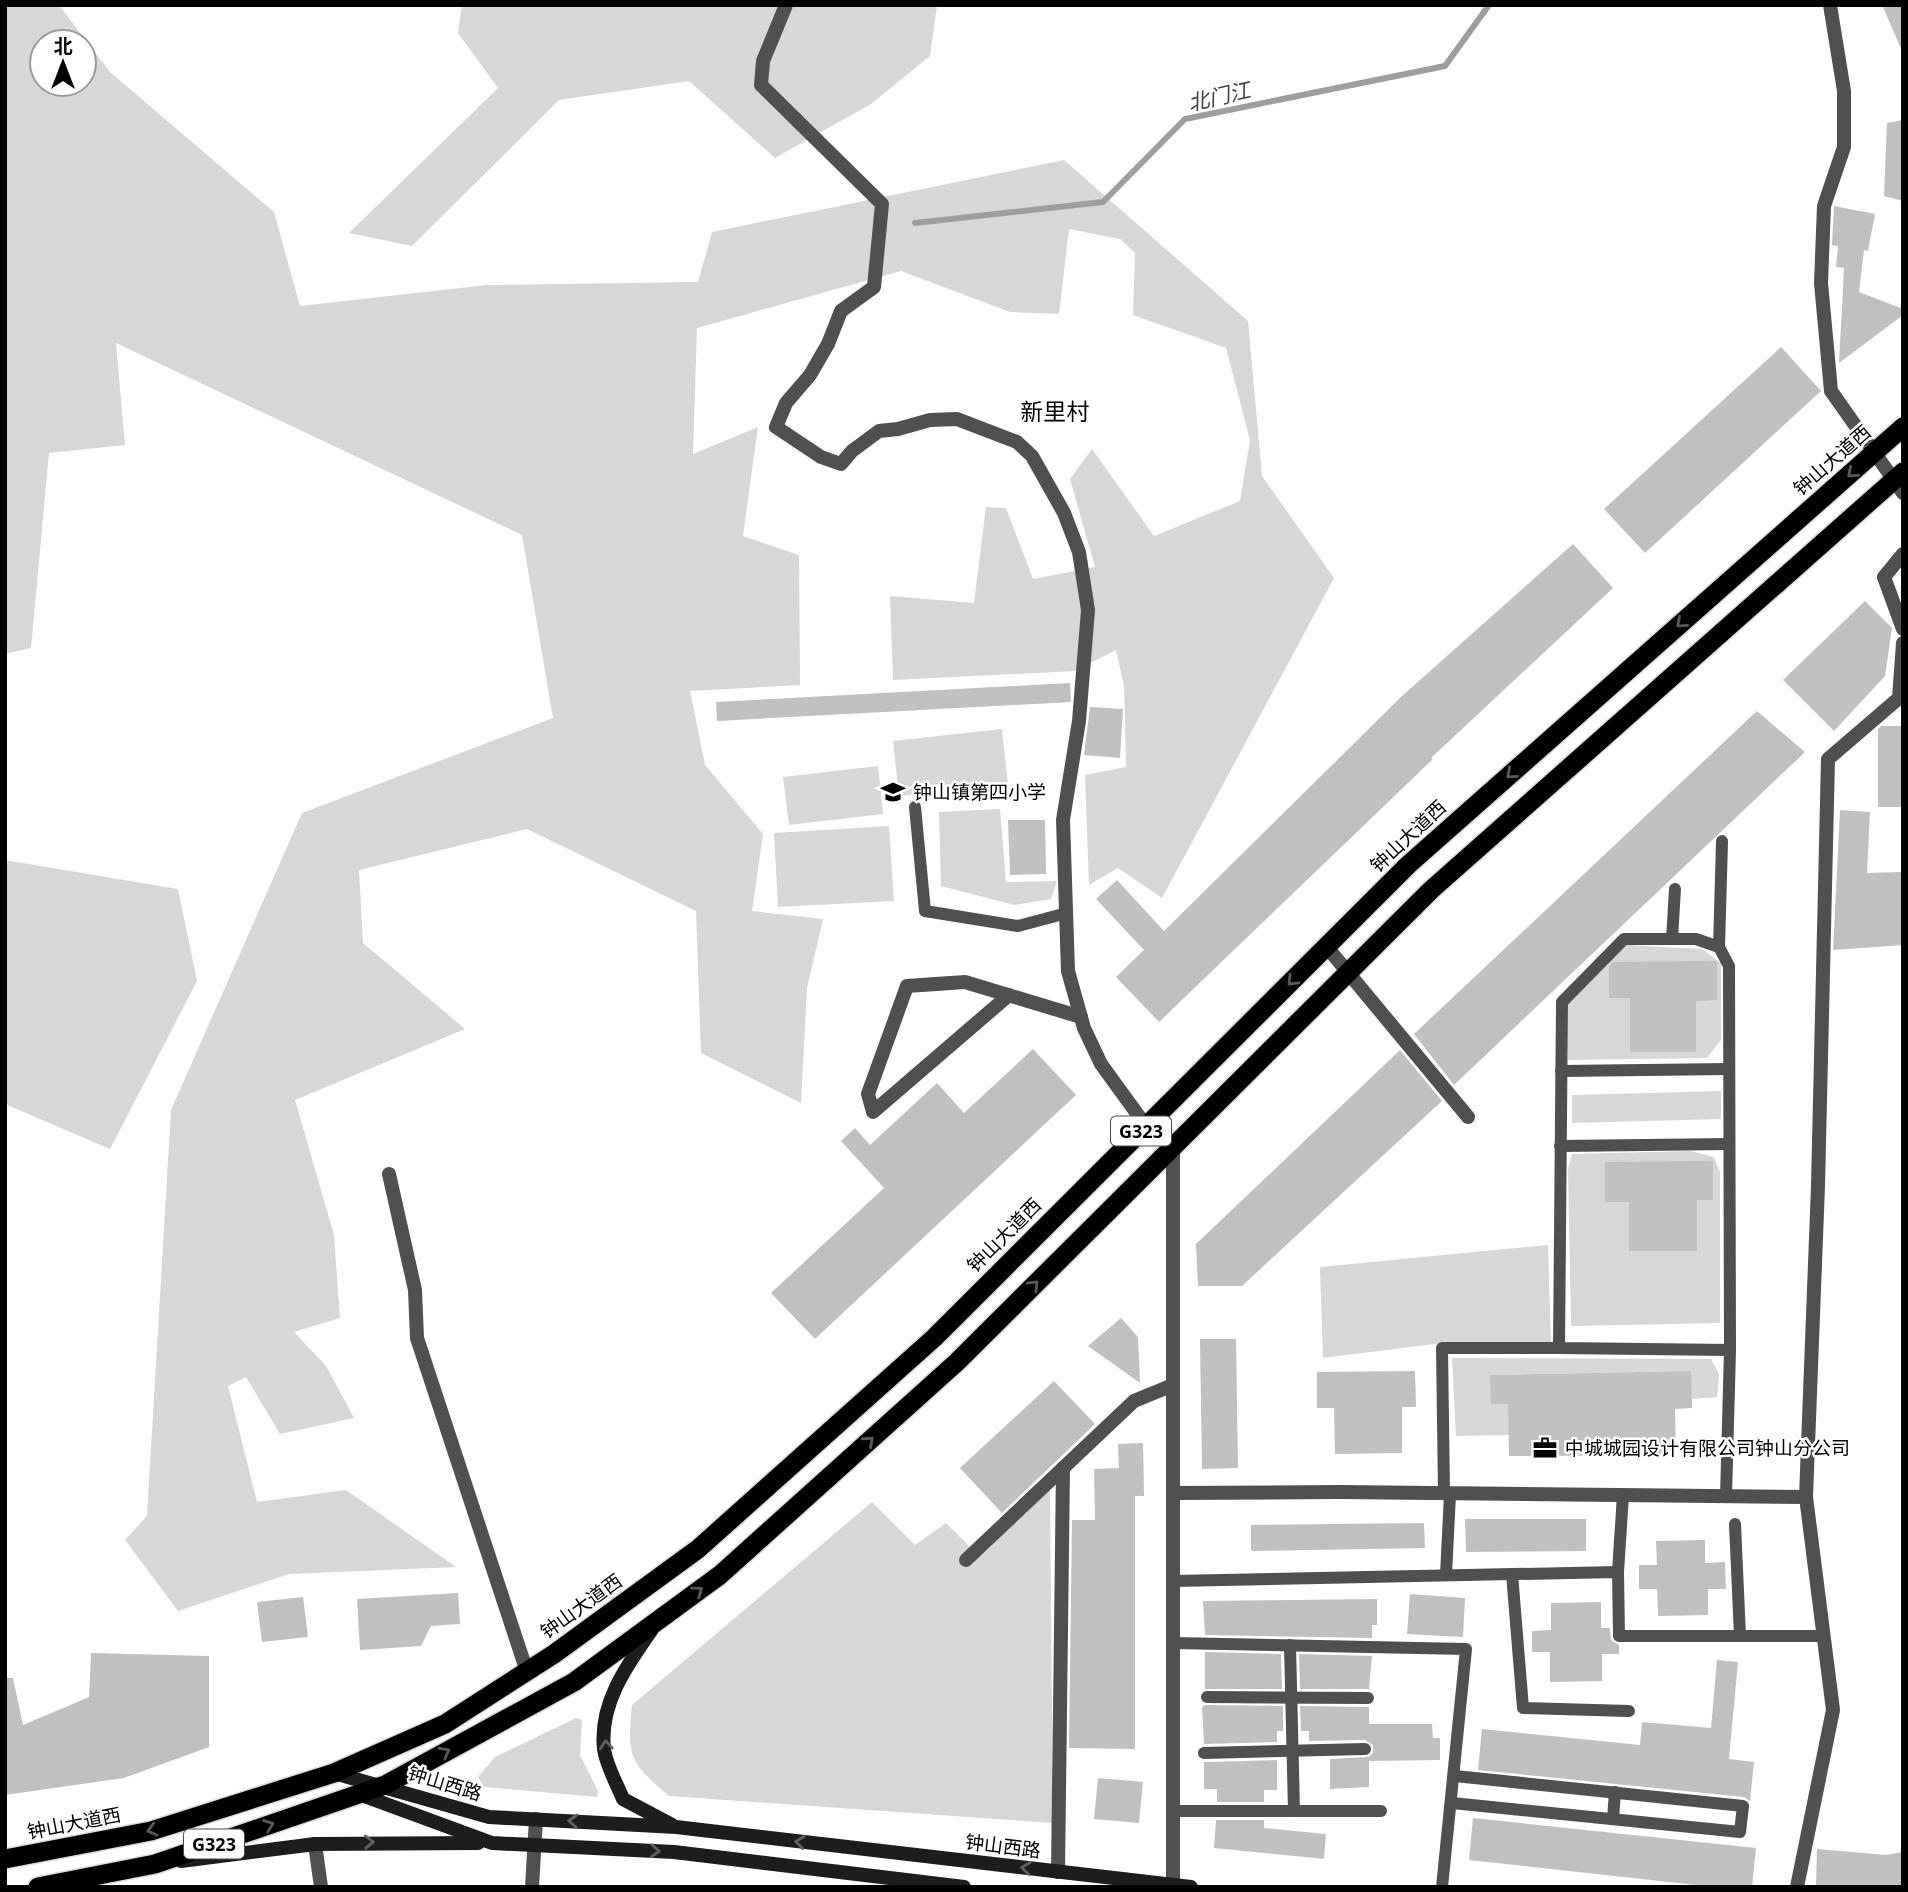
<svg xmlns="http://www.w3.org/2000/svg" width="1908" height="1892" font-family="'Noto Sans','Noto Sans SC',sans-serif">
<style>
.green{fill:#d7d7d7;fill-rule:evenodd}
.lines{fill:none;stroke-linecap:round;stroke-linejoin:round}
.stream{stroke:#9e9e9e;stroke-width:6}
.building{fill:#c0c0c0}
.trunk-casing{stroke:#dbdbdb;stroke-width:22}
.service{stroke:#505050;stroke-width:12}
.minor{stroke:#505050;stroke-width:14}
.tertiary{stroke:#505050;stroke-width:14}
.secondary{stroke:#1d1d1d;stroke-width:14}
.trunk{stroke:#000;stroke-width:19}
.oneway{stroke:#595959}
.oneway2{stroke:#616161}
.labels{text-anchor:middle;dominant-baseline:central;stroke-width:5;stroke-linejoin:round;paint-order:stroke}
.shield{fill:#fff;stroke:#4c4c4c;stroke-width:2}
.shield-label{font-size:18px;font-weight:bold;fill:#000}
.street-label{font-size:19px;fill:#000;stroke:#fff}
.poi-label{font-size:19px;fill:#000;stroke:#fff;text-anchor:start}
.water-label{font-size:21px;font-style:italic;fill:#3f3f3f;stroke:#fff}
.quarter-label{font-size:23px;fill:#000;stroke:#fff}
</style>
<rect width="100%" height="100%" fill="#fff"/>
<g class="green">
<path d="M5 5H59L110 72 274 212 300 306 487 285 698 282 712 232 1064 160 1248 321 1262 476 1334 578 1162 898 1118 868 1089 885 1085 775 1126 767 1124 686 1116 650 1075 671 893 680 890 596 974 603 986 507 1006 508 1033 579 1095 567 1070 479 1092 449 1154 536 1240 501 1250 440 1226 348 1133 315 1135 253 1120 239 1069 229 1059 314 1010 312 901 271 697 328 693 454 758 427 743 536 799 555 800 685 690 691 705 765 763 834 752 911 823 919 807 988 801 1103 701 1053 696 911 527 829 359 870 363 943 465 1029 295 1100 334 1235 340 1318 294 1332 326 1366 354 1418 280 1434 246 1377 228 1386 257 1502 346 1490 456 1567 289 1574 178 1611 125 1540 147 1516 171 1110 302 813 553 718 522 535 116 343 125 445 49 453 31 648 5 654ZM42 42H84V84H42Z"/>
<polygon points="462,5 937,5 930,56 871,104 775,158 689,81 559,100 412,246 349,233 498,88 458,33"/>
<polygon points="1002,729 1008,784 899,796 893,741"/>
<polygon points="878,766 883,814 789,825 783,777"/>
<polygon points="1000,809 1006,882 1057,881 1051,899 1014,905 941,886 939,812"/>
<polygon points="889,826 894,901 778,907 774,833"/>
<polygon points="5,860 178,889 197,981 110,1149 5,1104"/>
<polygon points="1625,945 1702,949 1721,963 1721,1040 1707,1058 1568,1060 1568,1002"/>
<polygon points="1721,1091 1721,1119 1572,1123 1572,1095"/>
<polygon points="1691,1151 1714,1157 1720,1172 1720,1323 1571,1326 1568,1169 1572,1154"/>
<polygon points="1548,1245 1551,1342 1443,1343 1323,1358 1320,1267"/>
<polygon points="1452,1358 1711,1359 1719,1374 1717,1397 1691,1399 1691,1371 1491,1375 1491,1404 1520,1404 1509,1435 1456,1436"/>
<path d="M1050 1489 1053 1823 669 1796C629 1762 627 1757 632 1705L872 1502 915 1545 946 1523 980 1557Z"/>
<polygon points="576,1718 582,1720 580,1755 598,1791 597,1797 484,1787 478,1777 495,1757"/>
</g>
<g class="lines">
<polyline class="stream" points="915,223 1103,202 1185,119 1445,66 1489,5"/>
</g>
<g class="building">
<polygon points="1882,5 1903,5 1903,53"/>
<polygon points="1903,120 1903,201 1884,196 1887,123"/>
<polygon points="1834,206 1875,214 1868,251 1864,250 1859,292 1903,309 1903,315 1839,363 1844,268 1836,267 1838,246 1832,245"/>
<polygon points="1781,347 1821,391 1645,553 1604,509"/>
<polygon points="1573,544 1613,588 1431,758 1433,759 1159,1022 1116,977 1144,950 1096,899 1117,880 1164,931 1402,696"/>
<polygon points="1865,601 1892,628 1885,676 1834,731 1783,680"/>
<polygon points="1070,683 1071,702 717,721 716,702"/>
<polygon points="1090,707 1123,709 1120,758 1084,755"/>
<polygon points="1757,711 1805,752 1454,1085 1414,1034"/>
<polygon points="1881,726 1903,726 1903,807 1878,807 1878,729"/>
<polygon points="1840,810 1870,812 1867,873 1903,872 1903,945 1833,950"/>
<polygon points="1008,820 1045,820 1046,874 1010,875"/>
<polygon points="1717,961 1717,1000 1696,1001 1696,1052 1630,1052 1630,998 1609,998 1609,967 1613,962"/>
<polygon points="1033,1049 1076,1095 815,1339 771,1293 884,1188 841,1141 855,1128 870,1145 937,1083 964,1113"/>
<polygon points="1400,1050 1442,1101 1242,1286 1198,1286 1196,1244"/>
<polygon points="1713,1161 1713,1200 1697,1200 1697,1251 1629,1251 1629,1202 1605,1202 1605,1162"/>
<polygon points="1121,1318 1138,1337 1140,1383 1088,1346"/>
<polygon points="1200,1339 1236,1339 1238,1468 1202,1469"/>
<polygon points="1415,1371 1416,1407 1402,1407 1402,1453 1335,1454 1334,1408 1317,1408 1317,1372"/>
<polygon points="1691,1371 1692,1408 1675,1409 1676,1455 1509,1456 1508,1404 1491,1404 1490,1375"/>
<polygon points="1054,1381 1095,1424 1002,1513 960,1468"/>
<polygon points="1143,1443 1144,1496 1135,1496 1135,1749 1069,1748 1072,1520 1095,1520 1094,1469 1119,1468 1118,1444"/>
<polygon points="1465,1519 1586,1519 1586,1551 1466,1552"/>
<polygon points="1424,1523 1425,1548 1251,1551 1251,1525"/>
<polygon points="1705,1540 1705,1563 1725,1562 1726,1589 1708,1589 1708,1615 1658,1616 1657,1589 1639,1589 1639,1565 1657,1565 1656,1541"/>
<polygon points="458,1593 460,1624 431,1626 421,1646 360,1650 357,1599"/>
<polygon points="1410,1594 1465,1598 1463,1637 1407,1634"/>
<polygon points="303,1597 308,1637 262,1642 257,1602"/>
<polygon points="1377,1599 1377,1625 1372,1625 1372,1638 1205,1635 1203,1601"/>
<polygon points="1601,1602 1601,1628 1610,1628 1611,1640 1619,1645 1619,1654 1602,1654 1602,1681 1550,1682 1550,1652 1532,1652 1532,1631 1551,1630 1551,1603"/>
<polygon points="1205,1652 1281,1654 1282,1689 1205,1689"/>
<polygon points="91,1653 209,1656 209,1747 124,1778 5,1795 5,1678 13,1678 23,1725 89,1697"/>
<polygon points="1299,1654 1372,1656 1369,1689 1300,1689"/>
<polygon points="1717,1660 1738,1662 1729,1759 1754,1762 1750,1801 1744,1797 1478,1770 1482,1729 1640,1745 1642,1722 1711,1728"/>
<polygon points="1205,1705 1283,1706 1283,1731 1277,1731 1277,1742 1204,1744 1202,1707"/>
<polygon points="1300,1706 1369,1707 1369,1724 1432,1724 1433,1738 1440,1738 1440,1760 1369,1761 1369,1787 1330,1789 1330,1759 1369,1757 1373,1753 1373,1745 1365,1740 1309,1741 1309,1731 1301,1731"/>
<polygon points="1277,1760 1277,1790 1264,1790 1264,1802 1217,1802 1217,1789 1204,1789 1204,1762"/>
<polygon points="1098,1778 1143,1782 1139,1823 1094,1819"/>
<polygon points="1473,1818 1756,1848 1752,1887 1714,1887 1469,1860"/>
<polygon points="1216,1820 1264,1820 1264,1828 1326,1834 1324,1859 1214,1848"/>
<polygon points="1817,1849 1886,1855 1903,1852 1903,1887 1816,1887"/>
</g>
<g class="lines">
<g class="trunk-casing">
<g id="trunk">
<polyline points="5,1859 151,1831 334,1773 445,1724 554,1654 698,1549 934,1338 1408,865 1903,427"/>
<polyline points="38,1887 155,1864 385,1785 574,1682 720,1575 957,1362 1431,890 1903,472"/>
</g>
</g>
<g class="service">
<polyline points="915,807 925,911 1018,926 1067,913"/>
<polyline points="1672,939 1675,889"/>
<polyline points="1719,947 1722,841"/>
<polyline points="1561,1071 1729,1069"/>
<polyline points="1560,1146 1729,1144"/>
<polyline points="1444,1493 1442,1348 1559,1348"/>
<polyline points="1726,1497 1730,1350 1729,966 1719,947 1696,939 1624,939 1562,1002 1559,1348 1730,1350"/>
<polyline points="1735,1524 1740,1636"/>
<polyline points="1618,1572 1623,1495"/>
<polyline points="1512,1574 1523,1708 1629,1711"/>
<polyline points="1446,1575 1450,1494"/>
<polyline points="1173,1581 1618,1572 1619,1636 1824,1636"/>
<polyline points="1173,1643 1466,1649 1442,1887"/>
<polyline points="1207,1697 1368,1698"/>
<polyline points="1204,1753 1365,1749"/>
<polyline points="1452,1803 1740,1832 1743,1806 1455,1776"/>
<polyline points="1173,1811 1294,1811 1290,1645"/>
<polyline points="1294,1811 1381,1811"/>
<polyline points="1613,1819 1615,1792"/>
</g>
<g class="minor">
<polyline points="786,5 763,61 761,85 882,204 874,287 841,311 828,344 810,375 786,403 776,427 821,457 841,464 852,451 879,431 898,429 930,420 957,419 1017,442 1032,456 1064,513 1079,552 1088,610 1079,721 1063,820 1068,971 1084,1028 1101,1064 1146,1126"/>
<polyline points="1830,5 1844,91 1844,147 1824,206 1821,283 1831,391 1903,493"/>
<polyline points="1903,554 1884,577 1903,629"/>
<polyline points="1326,946 1468,1117"/>
<polyline points="1009,995 873,1112 868,1094 907,986 965,982 1081,1017"/>
<polyline points="389,1174 415,1290 417,1338 527,1672"/>
<polyline points="1173,1493 1340,1492 1806,1497"/>
<polyline points="966,1560 1134,1401 1173,1385"/>
<polyline points="315,1844 321,1887"/>
<polyline points="1058,1872 1063,1468"/>
<polyline points="532,1887 536,1819"/>
<polyline points="1797,1887 1833,1710 1806,1497 1818,1186 1828,759 1899,698 1903,643"/>
</g>
<polyline class="tertiary" points="1146,1126 1173,1147 1173,1887"/>
<g class="secondary">
<path d="M651 1631C627 1665 599 1704 604 1749 606 1765 617 1784 623 1799L672 1825"/>
<polyline points="334,1773 489,1817 676,1827 1191,1887"/>
<polyline points="356,1793 492,1843 674,1852 964,1887"/>
<polyline points="181,1861 315,1844 478,1843"/>
</g>
<use href="#trunk" class="trunk"/>
</g>
<defs><path id="oneway-chevron" d="M-2-3.5L2.5 0L-2 3.5" fill="none" stroke-width="1.6" stroke-linecap="round" stroke-linejoin="round" transform="scale(1.75)"/></defs>
<g class="oneway">
<use href="#oneway-chevron" transform="translate(1852 473) rotate(139)"/>
<use href="#oneway-chevron" transform="translate(1681 623) rotate(139)"/>
<use href="#oneway-chevron" transform="translate(1511 774) rotate(139)"/>
<use href="#oneway-chevron" transform="translate(1292 981) rotate(135)"/>
<use href="#oneway-chevron" transform="translate(1034 1285) rotate(-45)"/>
<use href="#oneway-chevron" transform="translate(869 1441) rotate(-42)"/>
<use href="#oneway-chevron" transform="translate(698 1591) rotate(-36)"/>
<use href="#oneway-chevron" transform="translate(445 1752) rotate(-29)"/>
<use href="#oneway-chevron" transform="translate(269 1825) rotate(-19)"/>
<use href="#oneway-chevron" transform="translate(152 1830) rotate(165)"/>
</g>
<g class="oneway2">
<use href="#oneway-chevron" transform="translate(606 1745) rotate(-94)"/>
<use href="#oneway-chevron" transform="translate(573 1821) rotate(-177)"/>
<use href="#oneway-chevron" transform="translate(369 1842) rotate(-1)"/>
<use href="#oneway-chevron" transform="translate(800 1842) rotate(-173)"/>
<use href="#oneway-chevron" transform="translate(655 1851) rotate(3)"/>
<use href="#oneway-chevron" transform="translate(1026 1868) rotate(-173)"/>
</g>
<defs>
<g id="school-bare" transform="scale(1.89)"><path d="M0-5L7-2L0 1L-7-2ZM-4 1L0 2.5L4 1V4Q0 6-4 4Z" fill="#000" stroke="#fff" stroke-width="2.5" paint-order="stroke"/></g>
<g id="office-bare" transform="scale(1.89)"><path d="M-6-3h4V-5.5h4V-3h4V5H-6ZM-1-4.5V-3h2v-1.5ZM-6 0V1H6V0Z" fill="#000" stroke="#fff" stroke-width="2.5" paint-order="stroke"/></g>
</defs>
<g fill-rule="evenodd">
<use href="#school-bare" x="893" y="792"/>
<use href="#office-bare" x="1545" y="1448"/>
</g>
<g class="labels">
<g class="shield">
<rect x="1111" y="1116.5" width="60" height="29" rx="5"/>
<rect x="184" y="1829.5" width="60" height="29" rx="5"/>
</g>
<g class="shield-label">
<text x="1141" y="1131">G323</text>
<text x="214" y="1844">G323</text>
</g>
<g class="street-label">
<text transform="translate(1832 460) rotate(-41)">钟山大道西</text>
<text transform="translate(1408 836) rotate(-43)">钟山大道西</text>
<text transform="translate(1004 1235) rotate(-45)">钟山大道西</text>
<text transform="translate(581 1606) rotate(-36)">钟山大道西</text>
<text transform="translate(445 1783) rotate(17)">钟山西路</text>
<text transform="translate(74 1823) rotate(-11)">钟山大道西</text>
<text transform="translate(1003 1846) rotate(7)">钟山西路</text>
</g>
<g class="poi-label">
<text x="913" y="792">钟山镇第四小学</text>
<text x="1565" y="1448">中城城园设计有限公司钟山分公司</text>
</g>
<g class="water-label">
<text transform="translate(1219 96) rotate(-13)">北门江</text>
</g>
<g class="quarter-label">
<text x="1055" y="411">新里村</text>
</g>
</g>
<rect width="1908" height="1892" fill="none" stroke="#000000" stroke-width="14"/>
<g transform="translate(63 63)"><circle r="33" fill="#ffffff" stroke="#999999" stroke-width="2"/>
<path d="M0-5L12 26L0 18L-12 26Z" fill="#000000"/>
<text y="-10" font-size="19" font-weight="bold" text-anchor="middle" fill="#000000">北</text>
</g>
</svg>
